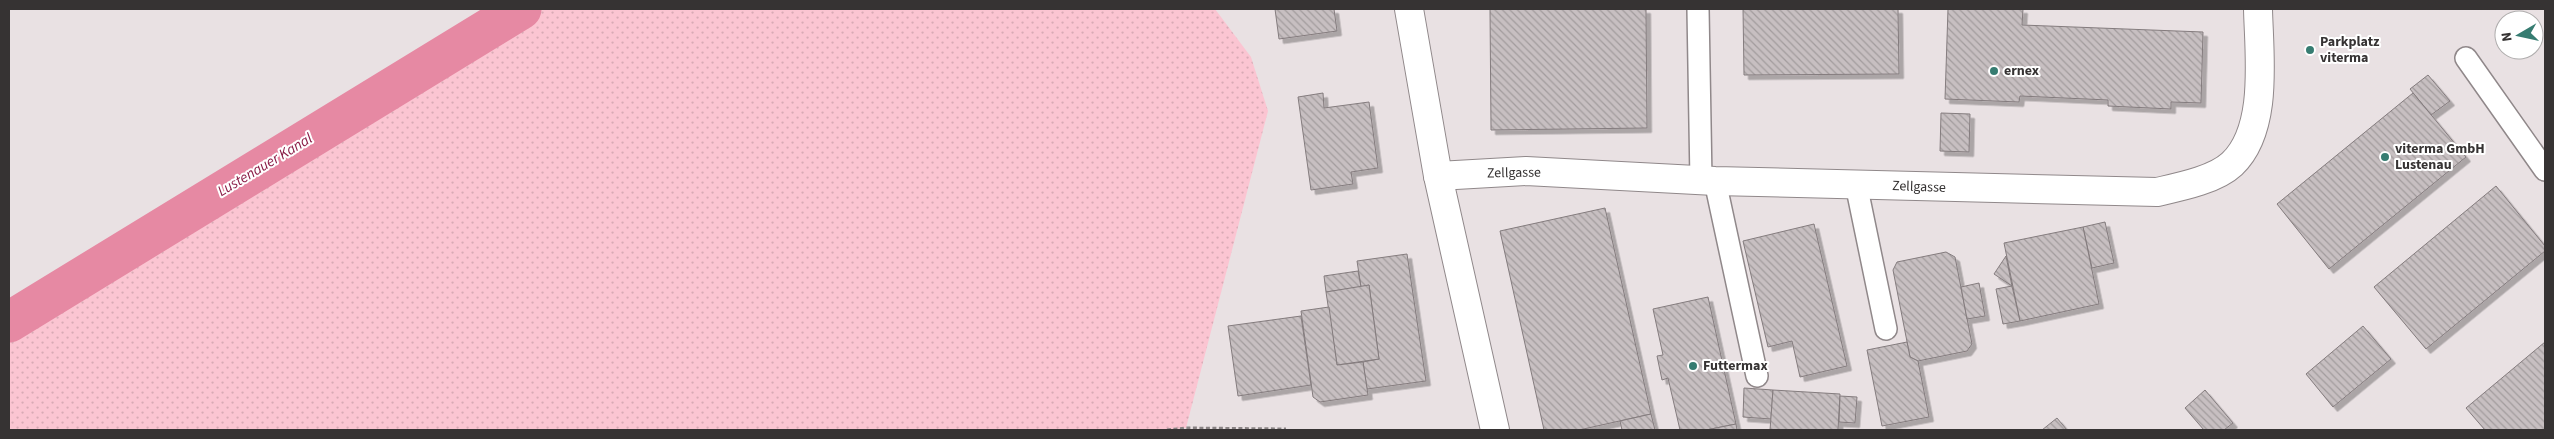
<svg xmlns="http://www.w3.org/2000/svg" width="2554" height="439" font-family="'Source Sans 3',sans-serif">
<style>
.grass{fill:url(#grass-dots)}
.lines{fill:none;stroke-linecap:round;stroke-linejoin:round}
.canal{stroke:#e689a3;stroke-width:41}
.building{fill:url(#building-back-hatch);stroke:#847c7e;filter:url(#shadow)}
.lane-casing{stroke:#90888a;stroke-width:24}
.street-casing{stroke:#90888a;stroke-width:30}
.secondary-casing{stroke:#90888a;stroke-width:30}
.path{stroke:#888283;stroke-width:3;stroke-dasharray:4 2.5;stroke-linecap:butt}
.lane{stroke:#fff;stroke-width:21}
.street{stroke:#fff;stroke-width:28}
.secondary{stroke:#fff;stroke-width:28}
.poi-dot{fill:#367c71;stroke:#fff;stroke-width:2}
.labels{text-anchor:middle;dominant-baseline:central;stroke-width:4;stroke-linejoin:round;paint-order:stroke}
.poi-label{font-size:14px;font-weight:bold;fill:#363333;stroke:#fff;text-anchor:start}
.street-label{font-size:14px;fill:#363333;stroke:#fff}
.water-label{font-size:15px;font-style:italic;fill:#8a1d47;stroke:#fff}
</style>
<defs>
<pattern id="grass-dots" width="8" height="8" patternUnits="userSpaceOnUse" patternTransform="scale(1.25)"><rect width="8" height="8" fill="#fbc5d2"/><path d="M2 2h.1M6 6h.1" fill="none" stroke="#d8aab5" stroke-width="1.8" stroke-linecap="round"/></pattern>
<pattern id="building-back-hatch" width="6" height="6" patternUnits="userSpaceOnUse" patternTransform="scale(1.25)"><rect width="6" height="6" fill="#c7bfc1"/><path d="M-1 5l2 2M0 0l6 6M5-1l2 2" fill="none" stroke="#a29c9d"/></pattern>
<filter id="shadow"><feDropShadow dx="4.5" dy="4.5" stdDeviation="0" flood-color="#0004"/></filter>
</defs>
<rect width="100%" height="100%" fill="#e9e1e3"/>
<polygon class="grass" points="533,9 1215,9 1251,57 1268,111 1186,428 1167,430 9,430 9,322"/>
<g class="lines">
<polyline class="canal" points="9,322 521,9"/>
</g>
<g class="building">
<polygon points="1275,9 1334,9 1337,31 1279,39"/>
<polygon points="1490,9 1646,9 1647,128 1491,130"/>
<polygon points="1743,9 1898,9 1899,74 1744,75"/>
<polygon points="1948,9 2023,9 2022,25 2203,32 2201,103 2171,102 2171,109 2108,106 2108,100 2020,96 2019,102 1945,99"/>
<polygon points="2428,75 2450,101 2431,115 2410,89"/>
<polygon points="1323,93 1324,108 1369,102 1378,168 1351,172 1353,184 1311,190 1298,97"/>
<polygon points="2413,93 2466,157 2329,269 2277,204"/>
<polygon points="1941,113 1970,114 1969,152 1940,151"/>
<polygon points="2496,186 2545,246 2545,251 2426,349 2374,287"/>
<polygon points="1605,208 1651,414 1579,430 1544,430 1500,231"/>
<polygon points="2105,222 2114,263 2092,268 2083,227"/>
<polygon points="1814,224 1847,366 1800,377 1792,341 1768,347 1743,241"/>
<polygon points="2083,227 2099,304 2020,321 2004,243"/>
<polygon points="1946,252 1955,257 1972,344 1967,351 1918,361 1910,357 1893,270 1897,262"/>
<polygon points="1407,254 1426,381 1367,389 1363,362 1379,359 1369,285 1361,287 1357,261"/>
<polygon points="2006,256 2012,286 1994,274"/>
<polygon points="1358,271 1361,287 1326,292 1324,276"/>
<polygon points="1979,283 1985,316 1967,319 1961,287"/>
<polygon points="1369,285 1379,359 1337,365 1326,292"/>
<polygon points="2012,286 2020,321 2003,324 1996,289"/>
<polygon points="1708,297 1736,424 1706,430 1680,430 1668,378 1662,380 1657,356 1663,355 1653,309"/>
<polygon points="1329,307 1337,365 1363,362 1368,395 1320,402 1313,397 1301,311"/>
<polygon points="1301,316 1311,385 1238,396 1228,326"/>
<polygon points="2363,326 2391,359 2333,407 2306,374"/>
<polygon points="1907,342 1910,357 1918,361 1929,417 1882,426 1867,350"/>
<polygon points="2545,342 2545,430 2485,430 2466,408"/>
<polygon points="1744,388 1773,390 1771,419 1743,417"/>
<polygon points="1773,390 1840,394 1838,430 1770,430"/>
<polygon points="2205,390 2233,423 2224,430 2204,430 2185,408"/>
<polygon points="1840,396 1857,397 1855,423 1839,422"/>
<polygon points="1651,414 1655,430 1622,430 1620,421"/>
<polygon points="2057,418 2067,430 2042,430"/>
<polygon points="1736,424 1737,430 1706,430"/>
</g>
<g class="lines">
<g class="lane-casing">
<g id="lane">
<polyline points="1698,9 1701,181"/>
<polyline points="2466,58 2545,170"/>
<polyline points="1715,181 1757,376"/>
<polyline points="1856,184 1886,329"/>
</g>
</g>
<g class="street-casing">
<path id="street" d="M1438 176 1526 171 1715 181 2157 192C2179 187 2215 180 2232 164 2269 129 2259 55 2258 9"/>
</g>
<g class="secondary-casing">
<polyline id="secondary" points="1409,9 1438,176 1495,430"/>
</g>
<polyline class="path" points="1167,430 1186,428 1286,429"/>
<use href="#lane" class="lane"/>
<use href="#street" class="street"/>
<use href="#secondary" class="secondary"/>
</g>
<g class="poi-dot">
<circle cx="2310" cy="50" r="5"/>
<circle cx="1994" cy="71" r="5"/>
<circle cx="2385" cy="157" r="5"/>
<circle cx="1693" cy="366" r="5"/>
</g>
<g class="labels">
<g class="poi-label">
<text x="2320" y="42">Parkplatz<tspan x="2320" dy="16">viterma</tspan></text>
<text x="2004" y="71">ernex</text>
<text x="2395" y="149">viterma GmbH<tspan x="2395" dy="16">Lustenau</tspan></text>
<text x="1703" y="366">Futtermax</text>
</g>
<g class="street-label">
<text transform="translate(1514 173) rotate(-1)">Zellgasse</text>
<text transform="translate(1919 187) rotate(2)">Zellgasse</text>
</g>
<g class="water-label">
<text transform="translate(265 165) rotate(-31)">Lustenauer Kanal</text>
</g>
</g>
<rect width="2554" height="439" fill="none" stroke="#363333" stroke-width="20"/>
<g transform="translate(2519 35) rotate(261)"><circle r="24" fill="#ffffff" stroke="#afadad"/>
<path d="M0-4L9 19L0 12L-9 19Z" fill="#367c71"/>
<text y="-8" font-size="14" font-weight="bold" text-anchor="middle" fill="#363333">N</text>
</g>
</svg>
